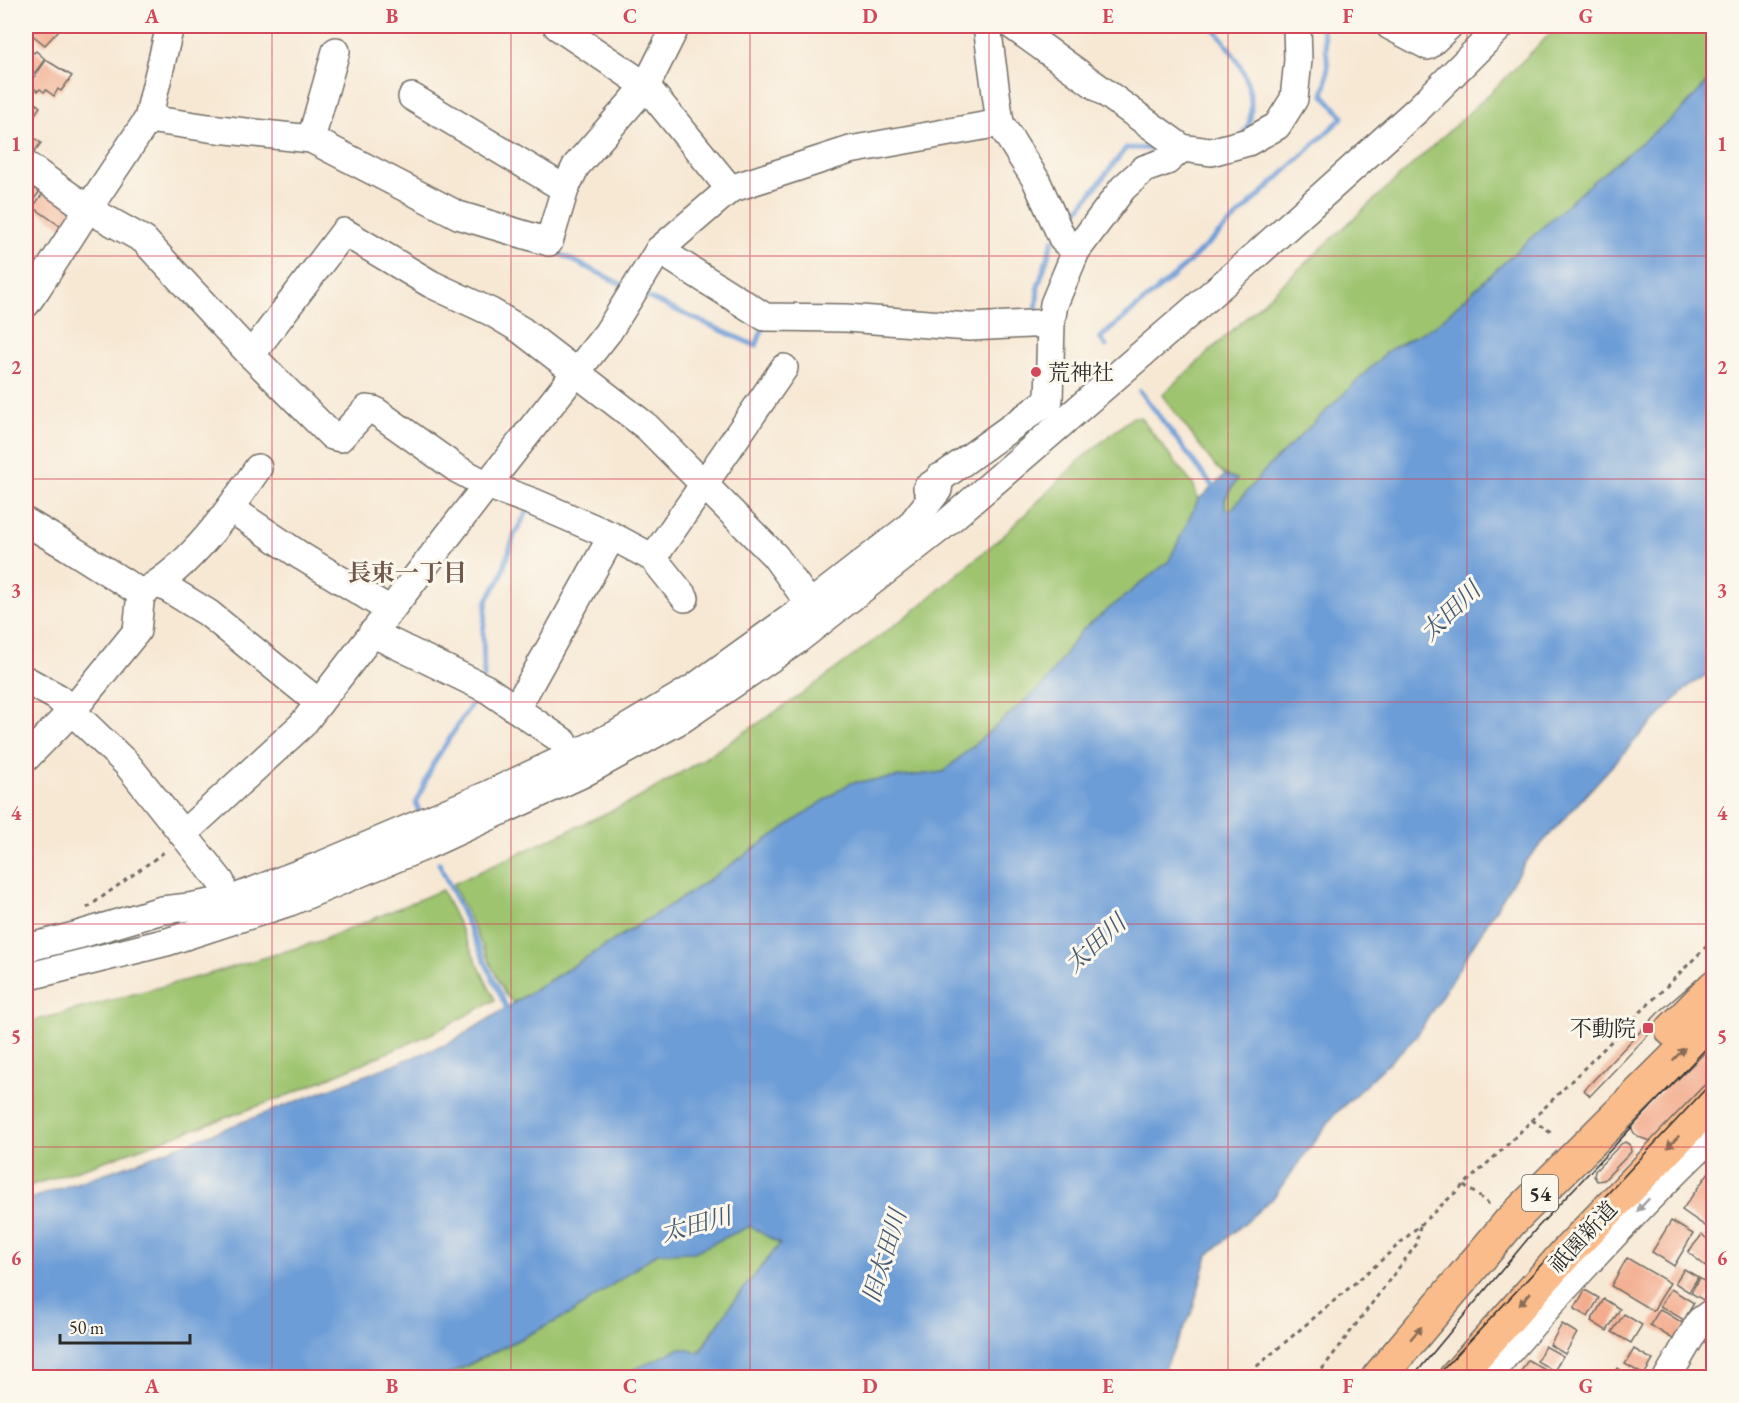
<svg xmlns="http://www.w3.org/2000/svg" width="1739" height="1403" font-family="'EB Garamond','Noto Serif JP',serif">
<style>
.green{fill:#9ec46f;stroke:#64784d;stroke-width:1.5}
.water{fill:#6d9dd7;stroke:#4c6481;stroke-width:1.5}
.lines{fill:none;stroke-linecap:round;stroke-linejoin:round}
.stream{stroke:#6d9dd7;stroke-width:5}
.building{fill:#f3ac8d}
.minor-casing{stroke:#726d66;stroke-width:30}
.highway-casing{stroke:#726d66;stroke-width:36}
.path{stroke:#726d66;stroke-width:3;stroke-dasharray:4.5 4.5;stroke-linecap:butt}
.minor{stroke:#fff;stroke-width:27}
.highway{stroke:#fabc8b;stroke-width:33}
.tram{stroke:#2b2b2b;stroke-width:1.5}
.oneway{fill:#886c56}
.oneway2{fill:#a0a0a0}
.grid{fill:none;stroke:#d1495b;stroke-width:1.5;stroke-opacity:0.55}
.poi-dot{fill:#d1495b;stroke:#fbf7ec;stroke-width:2}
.labels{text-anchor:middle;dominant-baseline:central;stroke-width:6;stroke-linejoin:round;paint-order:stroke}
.shield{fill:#fbf7ec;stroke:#696865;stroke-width:1.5}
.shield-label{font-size:21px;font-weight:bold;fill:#2b2b2b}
.poi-label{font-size:22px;fill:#2b2b2b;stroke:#fbf7ec;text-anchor:start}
.street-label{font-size:22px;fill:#2b2b2b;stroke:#fbf7ec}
.neighbourhood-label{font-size:24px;font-weight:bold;fill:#71584d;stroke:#fbf7ec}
.water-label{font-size:24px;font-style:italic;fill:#455970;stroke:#fbf7ec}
.neatline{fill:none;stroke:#d1495b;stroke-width:2}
.grid-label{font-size:20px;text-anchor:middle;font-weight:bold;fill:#d1495b}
</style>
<rect width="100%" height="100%" fill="#fbf7ec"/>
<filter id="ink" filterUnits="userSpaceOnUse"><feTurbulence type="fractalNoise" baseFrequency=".0167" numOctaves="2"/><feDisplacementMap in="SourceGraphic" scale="12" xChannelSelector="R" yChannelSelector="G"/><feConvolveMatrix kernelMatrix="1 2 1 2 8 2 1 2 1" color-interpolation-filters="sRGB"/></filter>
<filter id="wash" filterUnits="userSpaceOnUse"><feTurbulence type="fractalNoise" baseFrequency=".008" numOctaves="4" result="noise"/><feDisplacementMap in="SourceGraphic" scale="24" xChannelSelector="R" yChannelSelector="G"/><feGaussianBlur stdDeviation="1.35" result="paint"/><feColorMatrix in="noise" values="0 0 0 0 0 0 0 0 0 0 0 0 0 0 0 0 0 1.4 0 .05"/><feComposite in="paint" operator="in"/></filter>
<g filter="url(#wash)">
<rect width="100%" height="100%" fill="#f7e8d4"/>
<g class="green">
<polygon points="1558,26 1713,26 1713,76 1681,111 1592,182 1436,325 1389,350 1266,469 1232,509 1225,509 1225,499 1237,479 1225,475 1215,466 1162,395 1488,95"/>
<polygon points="1133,417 1140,417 1194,486 1198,500 1169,561 1081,631 1044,684 943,772 850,783 688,894 513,1003 505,994 453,884 639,798 710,755 801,695 916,609 1004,535 1083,457"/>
<polygon points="442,890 495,1000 431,1034 286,1096 96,1164 26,1187 26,1023 212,973 320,941"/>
<polygon points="750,1226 781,1243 733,1302 698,1353 681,1348 618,1377 443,1378 572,1313 658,1253 694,1252"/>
</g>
<polygon class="water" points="1713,76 1713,671 1690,685 1641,734 1525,862 1416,1037 1334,1115 1273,1198 1208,1255 1192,1312 1160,1377 618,1377 681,1348 699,1353 733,1302 780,1244 750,1226 694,1252 657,1253 572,1313 443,1377 26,1377 26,1200 129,1165 450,1043 688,894 850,783 943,772 1044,684 1081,631 1169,561 1198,500 1225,475 1237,479 1225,499 1225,509 1232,509 1266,469 1389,350 1436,325 1592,182 1681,111"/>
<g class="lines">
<g class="stream">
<path d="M1212 26C1237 56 1261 89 1247 130L1244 131"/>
<polyline points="1065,227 1126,148 1165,149"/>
<polyline points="552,250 627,287"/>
<polyline points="640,294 756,346 764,325"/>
<polyline points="1036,316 1038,287 1053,240"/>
<path d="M1106 346 1100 338 1174 276 1343 117 1323 94C1331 72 1327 47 1321 26"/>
<polyline points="1140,391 1213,487"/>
<polyline points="484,678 483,632 487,600 500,579 515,533 529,509"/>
<polyline points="419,812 416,803 433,764 478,694"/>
<polyline points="439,863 508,1011"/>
</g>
</g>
<g id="blocks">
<g class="building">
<polygon points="26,26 60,26 57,28 59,30 45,45 26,30"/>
<polygon points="28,48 34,53 36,51 45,59 31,78 26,75 26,51"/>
<polygon points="46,60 72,76 61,91 58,89 54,96 46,90 44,92 40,89 38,91 29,85"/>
<polygon points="29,98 40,107 26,127 26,102"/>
<polygon points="26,132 41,143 34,152 31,150 26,158"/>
<polygon points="26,176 45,184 30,205 26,202"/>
<polygon points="46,189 79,212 66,230 33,207"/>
<polygon points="1714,965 1714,977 1663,1019 1590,1096 1584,1090 1658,1013"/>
<polygon points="1714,1033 1714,1075 1651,1141 1641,1138 1634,1133 1630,1125"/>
<polygon points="1625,1142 1630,1145 1631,1152 1604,1180 1597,1181 1594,1176 1595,1171 1621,1144"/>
<polygon points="1714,1165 1714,1232 1682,1210"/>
<polygon points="1671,1221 1693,1234 1674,1266 1652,1252"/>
<polygon points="1702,1235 1714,1244 1714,1273 1688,1252"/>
<polygon points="1627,1258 1670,1283 1653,1311 1611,1286"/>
<polygon points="1684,1269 1698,1277 1689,1292 1675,1283"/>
<polygon points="1699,1278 1713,1287 1705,1301 1691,1293"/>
<polygon points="1671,1289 1694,1303 1684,1320 1660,1306"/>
<polygon points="1585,1290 1599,1298 1588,1317 1574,1309"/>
<polygon points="1604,1299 1620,1309 1607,1331 1591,1321"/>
<polygon points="1660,1309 1686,1325 1676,1341 1650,1325"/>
<polygon points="1624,1314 1642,1325 1631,1343 1612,1332"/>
<polygon points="1562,1324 1577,1333 1565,1354 1550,1345"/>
<polygon points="1545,1346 1563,1356 1554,1371 1537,1361"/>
<polygon points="1634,1349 1653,1360 1644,1375 1625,1364"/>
<polygon points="1528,1360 1552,1374 1550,1378 1521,1378 1518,1376"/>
<polygon points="1617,1368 1632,1378 1611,1378"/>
</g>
</g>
</g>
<g filter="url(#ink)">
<use href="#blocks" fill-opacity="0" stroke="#726d66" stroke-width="1.5"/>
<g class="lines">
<g class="minor-casing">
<g id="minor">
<polyline points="557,26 646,86 730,189"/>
<polyline points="987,26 1000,123 1036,180 1063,240 1076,251"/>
<polyline points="1013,26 1182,148 1211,152 1248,142 1277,126 1294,99 1298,60 1297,26"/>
<polyline points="1390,26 1428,46 1449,26"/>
<polyline points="412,97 565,189"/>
<polyline points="148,119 209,128 311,139 458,215 549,242 565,189 576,166 646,86 676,26"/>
<polyline points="311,139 336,51"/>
<polyline points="26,165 88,209 144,240 251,355 332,436 340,438 367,409 374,410 457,469 487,485 533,502 612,536 653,558 685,598"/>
<polyline points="659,250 765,317 846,318 970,327 1051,323"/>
<polyline points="26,304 38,287 88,209 148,119 170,26"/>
<polyline points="251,355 344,232 431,284 491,312 521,330 647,427 775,556 801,592"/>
<polyline points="927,488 1049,400 1051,323 1054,304 1076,251 1123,188 1144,169 1167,161 1182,148"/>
<polyline points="230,508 301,556 390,610"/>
<polyline points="26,522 68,547 141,593 137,631 72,711 26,758"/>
<polyline points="653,558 784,368"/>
<polyline points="159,583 208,613 319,703"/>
<path d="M145 591C192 565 228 512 258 468"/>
<polyline points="372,633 487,689 564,742"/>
<polyline points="26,680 57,697 127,764 221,882"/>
<polyline points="516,709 612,536"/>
<polyline points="183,834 302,725 487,485 608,332 659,250 730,189 850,150 1000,123"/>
<polyline points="26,948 78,935 162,910 189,907 232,899 324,864 485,796 615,735 695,687 809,605 909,527 938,490 940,477"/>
<polyline points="26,977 167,942 290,902 423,847 582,774 682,719 796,641 944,525 1244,266 1418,109 1501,26"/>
<path d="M1486 1378C1558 1293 1634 1211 1714 1134"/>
<polyline points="1667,1378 1700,1321 1714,1311"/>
</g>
</g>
<g class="highway-casing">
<g id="highway">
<polyline points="1672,1030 1714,987"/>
<polyline points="1378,1378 1510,1222 1714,1019"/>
<polyline points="1455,1378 1567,1252 1714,1100"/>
</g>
</g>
<g class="path">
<polyline points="87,908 167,850"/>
<polyline points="1532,1120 1554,1135"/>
<polyline points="1464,1185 1489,1204"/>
<polyline points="1243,1378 1375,1266 1503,1149 1714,939"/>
<polyline points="1319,1378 1323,1368 1416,1245 1420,1226"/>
</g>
<use href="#minor" class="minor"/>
<use href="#highway" class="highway"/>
<g class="tram">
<polyline points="1412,1378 1536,1229 1714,1040"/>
<polyline points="1435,1378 1714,1080"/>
</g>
</g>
<defs><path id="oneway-solid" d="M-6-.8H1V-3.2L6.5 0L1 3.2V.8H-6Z" transform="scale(1.5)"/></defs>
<g class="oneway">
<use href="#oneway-solid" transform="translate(1679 1054) rotate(-45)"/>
<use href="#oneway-solid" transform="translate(1673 1142) rotate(134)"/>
<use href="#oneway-solid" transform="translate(1525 1299) rotate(132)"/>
<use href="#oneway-solid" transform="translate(1416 1333) rotate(-49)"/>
</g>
<use class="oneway2" href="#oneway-solid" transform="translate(1643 1205) rotate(133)"/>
</g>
<path class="grid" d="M272 26V1378M511 26V1378M750 26V1378M989 26V1378M1228 26V1378M1467 26V1378M26 256H1714M26 479H1714M26 702H1714M26 924H1714M26 1147H1714"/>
<g class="poi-dot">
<circle cx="1036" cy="372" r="6"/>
<rect x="1642" y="1022" width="12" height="12" rx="3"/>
</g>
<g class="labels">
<rect class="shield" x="1522" y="1175" width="36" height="36" rx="4.5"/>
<g class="shield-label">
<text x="1540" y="1193">54</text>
</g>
<g class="poi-label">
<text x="1048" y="372">荒神社</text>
<text x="1636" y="1028" text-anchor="end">不動院</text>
</g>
<g class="street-label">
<text transform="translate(1583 1237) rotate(-47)">祇園新道</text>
</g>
<g class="neighbourhood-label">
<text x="407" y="572">長束一丁目</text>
</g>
<g class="water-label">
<text transform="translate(1450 611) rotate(-44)">太田川</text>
<text transform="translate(1095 943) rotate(-42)">太田川</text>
<text transform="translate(696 1224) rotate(-15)">太田川</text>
<text transform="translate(884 1256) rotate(-73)">旧太田川</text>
</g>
</g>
<rect width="1739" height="1403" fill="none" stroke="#fbf7ec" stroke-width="66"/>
<path d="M60 1334v9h130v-9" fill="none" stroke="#2b2b2b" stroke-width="3"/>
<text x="69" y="1334" font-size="18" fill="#2b2b2b" stroke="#fbf7ec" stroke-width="4.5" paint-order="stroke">50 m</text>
<rect x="33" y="33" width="1673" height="1337" class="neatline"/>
<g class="grid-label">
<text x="152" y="23">A</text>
<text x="392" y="23">B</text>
<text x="630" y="23">C</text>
<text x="870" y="23">D</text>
<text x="1108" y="23">E</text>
<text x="1348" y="23">F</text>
<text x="1586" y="23">G</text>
<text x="16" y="151">1</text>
<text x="1722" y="151">1</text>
<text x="16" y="374">2</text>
<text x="1722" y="374">2</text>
<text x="16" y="597">3</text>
<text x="1722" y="597">3</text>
<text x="16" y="820">4</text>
<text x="1722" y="820">4</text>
<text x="16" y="1043">5</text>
<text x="1722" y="1043">5</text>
<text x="16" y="1265">6</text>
<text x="1722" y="1265">6</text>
<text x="152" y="1393">A</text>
<text x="392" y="1393">B</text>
<text x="630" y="1393">C</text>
<text x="870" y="1393">D</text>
<text x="1108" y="1393">E</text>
<text x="1348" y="1393">F</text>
<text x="1586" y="1393">G</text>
</g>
</svg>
